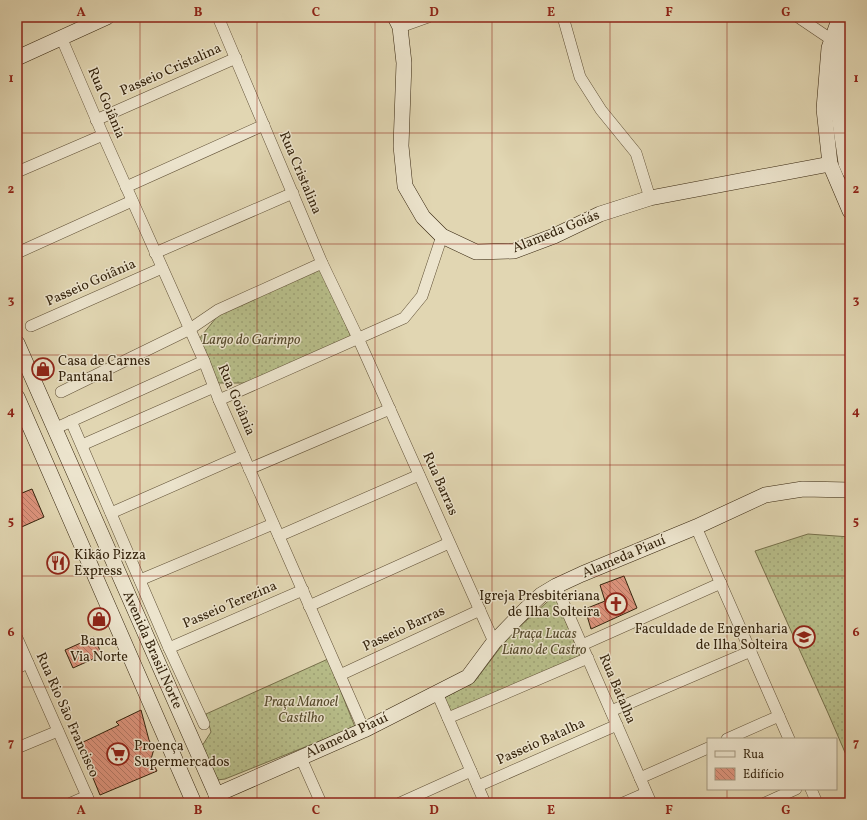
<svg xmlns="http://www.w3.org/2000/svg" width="867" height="820" font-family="Vollkorn,serif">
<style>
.grass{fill:url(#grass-dots);stroke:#76704b}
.building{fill:url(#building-back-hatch);stroke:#35240d}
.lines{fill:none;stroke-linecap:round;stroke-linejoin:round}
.street-casing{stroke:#605036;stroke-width:12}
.secondary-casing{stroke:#35240d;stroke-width:16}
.street{stroke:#ece4cd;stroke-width:11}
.secondary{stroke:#ece4cd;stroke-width:15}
.grid{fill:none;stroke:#8f2418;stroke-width:1;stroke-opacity:0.55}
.labels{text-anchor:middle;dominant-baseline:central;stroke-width:3;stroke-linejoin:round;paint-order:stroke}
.street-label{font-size:14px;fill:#35240d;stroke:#ece4cd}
.park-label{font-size:14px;font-style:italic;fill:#564a2c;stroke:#ece4cd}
.poi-label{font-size:14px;fill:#35240d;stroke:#ece4cd;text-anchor:start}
.neatline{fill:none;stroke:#8f2418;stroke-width:1.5}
.grid-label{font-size:13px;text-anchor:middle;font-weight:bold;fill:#8f2418}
</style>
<defs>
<pattern id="grass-dots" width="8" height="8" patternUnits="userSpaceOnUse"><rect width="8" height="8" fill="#b7bd89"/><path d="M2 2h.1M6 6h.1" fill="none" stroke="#9ea275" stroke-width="1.8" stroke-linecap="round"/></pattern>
<pattern id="building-back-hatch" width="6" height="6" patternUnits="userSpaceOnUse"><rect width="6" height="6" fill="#dd947d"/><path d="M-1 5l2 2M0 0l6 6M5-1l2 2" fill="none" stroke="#b47965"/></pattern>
</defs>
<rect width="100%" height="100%" fill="#e1d6b2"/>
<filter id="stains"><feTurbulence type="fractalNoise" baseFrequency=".005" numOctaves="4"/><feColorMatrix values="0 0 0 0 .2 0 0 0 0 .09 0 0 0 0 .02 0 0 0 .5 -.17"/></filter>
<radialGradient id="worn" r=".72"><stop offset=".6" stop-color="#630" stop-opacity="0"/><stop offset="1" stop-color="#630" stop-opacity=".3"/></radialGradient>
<g class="grass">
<polygon points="321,268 351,337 247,383 218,383 199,339 220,313"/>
<polygon points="808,534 850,537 850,764 828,713 755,551"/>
<polygon points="555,595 580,656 452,714 444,698 475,681 509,636"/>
<polygon points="328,659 355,727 225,779 217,780 202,746 211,732 206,714"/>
</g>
<g class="building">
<polygon points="32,489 44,517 17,529 17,495"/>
<polygon points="624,576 637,608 591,629 585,609 605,601 600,585"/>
<polygon points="94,637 102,655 73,668 65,650"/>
<polygon points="141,710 149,740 154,749 151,759 157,771 100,795 79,744 119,725 116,722"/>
</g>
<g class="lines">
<g class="street-casing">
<g id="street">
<polyline points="218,17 322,263 358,338 494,642"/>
<polyline points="563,17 580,77 601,110 636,153 650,198"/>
<polyline points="798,17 832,40"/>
<polyline points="400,27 428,17"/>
<polyline points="61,37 103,135 204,361 219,400 364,730"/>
<polyline points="96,120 236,58"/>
<polyline points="841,127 850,117"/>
<polyline points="17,172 103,135"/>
<polyline points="126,187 264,125"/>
<polyline points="17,253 132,201"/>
<polyline points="155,253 293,193"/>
<polyline points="31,326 162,268"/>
<polyline points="61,392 190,329 218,310 322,263"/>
<polyline points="219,400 404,318 422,296 442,236"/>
<polyline points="71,421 169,648 204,724"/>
<polyline points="54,429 204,361"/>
<polyline points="82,445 214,387"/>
<polyline points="249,469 390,409"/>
<polyline points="111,513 243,455"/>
<polyline points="696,527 789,739"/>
<polyline points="279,536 419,475"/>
<polyline points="140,580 273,524"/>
<polyline points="556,586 651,803"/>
<polyline points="309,606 449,543"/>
<polyline points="17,638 90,803"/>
<polyline points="582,645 721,583"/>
<polyline points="169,648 303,590"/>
<polyline points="17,668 28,663"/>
<polyline points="340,675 480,610"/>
<polyline points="437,693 485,803"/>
<polyline points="611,711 751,651"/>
<polyline points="448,718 588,658"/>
<polyline points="727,739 779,716"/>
<polyline points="17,748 58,731"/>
<polyline points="301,758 321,803"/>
<polyline points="640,778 708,748"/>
<polyline points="478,786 617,725"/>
<polyline points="811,789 817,803"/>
<polyline points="71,803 87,796"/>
<polyline points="400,803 471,771"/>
<polyline points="623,803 646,793"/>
<polyline points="765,803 796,789"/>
</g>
</g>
<g class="secondary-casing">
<g id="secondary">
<polyline points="395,17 400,27 404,63 401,146 405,186 423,217 442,236 476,252 514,251 554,236 600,214 650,198 830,164"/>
<polyline points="840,17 829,48 824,109 830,164 850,211"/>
<polyline points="850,23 841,48 838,109 846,163 850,172"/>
<polyline points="17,58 107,17"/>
<polyline points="17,343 220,803"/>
<polyline points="17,397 194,803"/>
<polyline points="216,795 364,730 468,677 494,642 525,610 541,595 556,586 582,574 696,527 765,495 803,489 850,490"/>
</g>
</g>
<use href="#street" class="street"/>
<use href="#secondary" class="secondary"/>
</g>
<path class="grid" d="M140 17V803M257 17V803M375 17V803M492 17V803M610 17V803M727 17V739M17 133H850M17 244H850M17 355H850M17 465H850M17 576H850M17 687H850M727 789V803"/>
<defs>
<g id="shop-ring" transform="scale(1.15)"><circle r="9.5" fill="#ece4cd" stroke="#8f2418" stroke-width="1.5"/><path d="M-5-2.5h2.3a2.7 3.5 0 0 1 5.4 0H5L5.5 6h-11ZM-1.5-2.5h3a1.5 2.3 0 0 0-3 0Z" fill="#8f2418"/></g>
<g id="restaurant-ring" transform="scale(1.15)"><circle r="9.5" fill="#ece4cd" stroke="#8f2418" stroke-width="1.5"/><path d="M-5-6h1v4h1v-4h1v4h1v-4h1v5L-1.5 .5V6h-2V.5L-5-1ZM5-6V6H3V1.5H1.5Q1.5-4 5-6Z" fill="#8f2418"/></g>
<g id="church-ring" transform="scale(1.15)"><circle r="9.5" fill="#ece4cd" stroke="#8f2418" stroke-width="1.5"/><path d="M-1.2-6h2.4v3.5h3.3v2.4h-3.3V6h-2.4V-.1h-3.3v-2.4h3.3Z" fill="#8f2418"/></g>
<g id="university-ring" transform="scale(1.15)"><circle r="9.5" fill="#ece4cd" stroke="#8f2418" stroke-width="1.5"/><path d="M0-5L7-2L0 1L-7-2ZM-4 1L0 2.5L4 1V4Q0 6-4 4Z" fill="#8f2418"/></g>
<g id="supermarket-ring" transform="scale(1.15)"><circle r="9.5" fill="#ece4cd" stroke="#8f2418" stroke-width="1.5"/><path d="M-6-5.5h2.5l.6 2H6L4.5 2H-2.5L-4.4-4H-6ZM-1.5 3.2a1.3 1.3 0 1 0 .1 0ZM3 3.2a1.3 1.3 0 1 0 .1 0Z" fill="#8f2418"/></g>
</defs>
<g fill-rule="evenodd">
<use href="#shop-ring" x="43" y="369"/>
<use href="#restaurant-ring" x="58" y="563"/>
<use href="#church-ring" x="616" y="604"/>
<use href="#shop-ring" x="99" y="619"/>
<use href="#university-ring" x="804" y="637"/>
<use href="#supermarket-ring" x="118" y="754"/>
</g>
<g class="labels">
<g class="street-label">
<text transform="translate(171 70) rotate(-24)">Passeio Cristalina</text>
<text transform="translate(106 103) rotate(67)">Rua Goiânia</text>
<text transform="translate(300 173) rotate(67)">Rua Cristalina</text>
<text transform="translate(556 232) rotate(-22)">Alameda Goiás</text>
<text transform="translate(91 283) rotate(-24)">Passeio Goiânia</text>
<text transform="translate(236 400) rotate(67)">Rua Goiânia</text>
<text transform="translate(440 484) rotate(66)">Rua Barras</text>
<text transform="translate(624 557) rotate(-23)">Alameda Piauí</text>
<text transform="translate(230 605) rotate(-23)">Passeio Terezina</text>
<text transform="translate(404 629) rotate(-25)">Passeio Barras</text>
<text transform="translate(152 650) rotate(66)">Avenida Brasil Norte</text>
<text transform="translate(617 689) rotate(67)">Rua Batalha</text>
<text transform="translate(67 715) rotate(66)">Rua Rio São Francisco</text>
<text transform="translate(347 736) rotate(-25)">Alameda Piauí</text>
<text transform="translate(541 742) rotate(-24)">Passeio Batalha</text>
</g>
<g class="park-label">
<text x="251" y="340">Largo do Garimpo</text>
<text x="544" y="634">Praça Lucas<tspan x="544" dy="16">Liano de Castro</tspan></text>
<text x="301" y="702">Praça Manoel<tspan x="301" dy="16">Castilho</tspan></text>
</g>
<g class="poi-label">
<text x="58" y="361">Casa de Carnes<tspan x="58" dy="16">Pantanal</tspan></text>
<text x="74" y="555">Kikão Pizza<tspan x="74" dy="16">Express</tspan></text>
<text x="600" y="596" text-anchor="end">Igreja Presbiteriana<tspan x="600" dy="16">de Ilha Solteira</tspan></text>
<text x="788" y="629" text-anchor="end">Faculdade de Engenharia<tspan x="788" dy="16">de Ilha Solteira</tspan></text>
<text x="99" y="641" text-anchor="middle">Banca<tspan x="99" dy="16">Via Norte</tspan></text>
<text x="134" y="746">Proença<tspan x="134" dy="16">Supermercados</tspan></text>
</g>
</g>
<rect width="867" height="820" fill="none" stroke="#e1d6b2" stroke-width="44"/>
<rect x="707" y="738" width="130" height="52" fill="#ece4cd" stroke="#a39780"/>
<rect x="715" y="751" width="20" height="6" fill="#ece4cd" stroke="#a39780"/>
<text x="743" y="758" font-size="12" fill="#35240d">Rua</text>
<rect x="715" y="768" width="20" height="12" fill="url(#building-back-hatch)" stroke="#a39780"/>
<text x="743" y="778" font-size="12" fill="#35240d">Edifício</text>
<rect x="22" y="22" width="823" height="776" class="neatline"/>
<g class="grid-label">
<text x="81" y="16">A</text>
<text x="198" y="16">B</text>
<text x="316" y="16">C</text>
<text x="434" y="16">D</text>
<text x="551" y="16">E</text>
<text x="669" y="16">F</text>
<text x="786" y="16">G</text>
<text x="11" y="82">1</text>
<text x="856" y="82">1</text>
<text x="11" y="193">2</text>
<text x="856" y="193">2</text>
<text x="11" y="304">3</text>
<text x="856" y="304">3</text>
<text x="11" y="415">4</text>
<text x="856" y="415">4</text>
<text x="11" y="525">5</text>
<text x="856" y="525">5</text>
<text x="11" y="636">6</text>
<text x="856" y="636">6</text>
<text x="11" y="747">7</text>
<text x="856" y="747">7</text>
<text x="81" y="814">A</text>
<text x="198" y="814">B</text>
<text x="316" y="814">C</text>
<text x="434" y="814">D</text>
<text x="551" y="814">E</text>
<text x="669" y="814">F</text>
<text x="786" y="814">G</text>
</g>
<rect width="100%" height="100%" filter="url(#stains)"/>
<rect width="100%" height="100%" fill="url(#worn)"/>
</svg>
